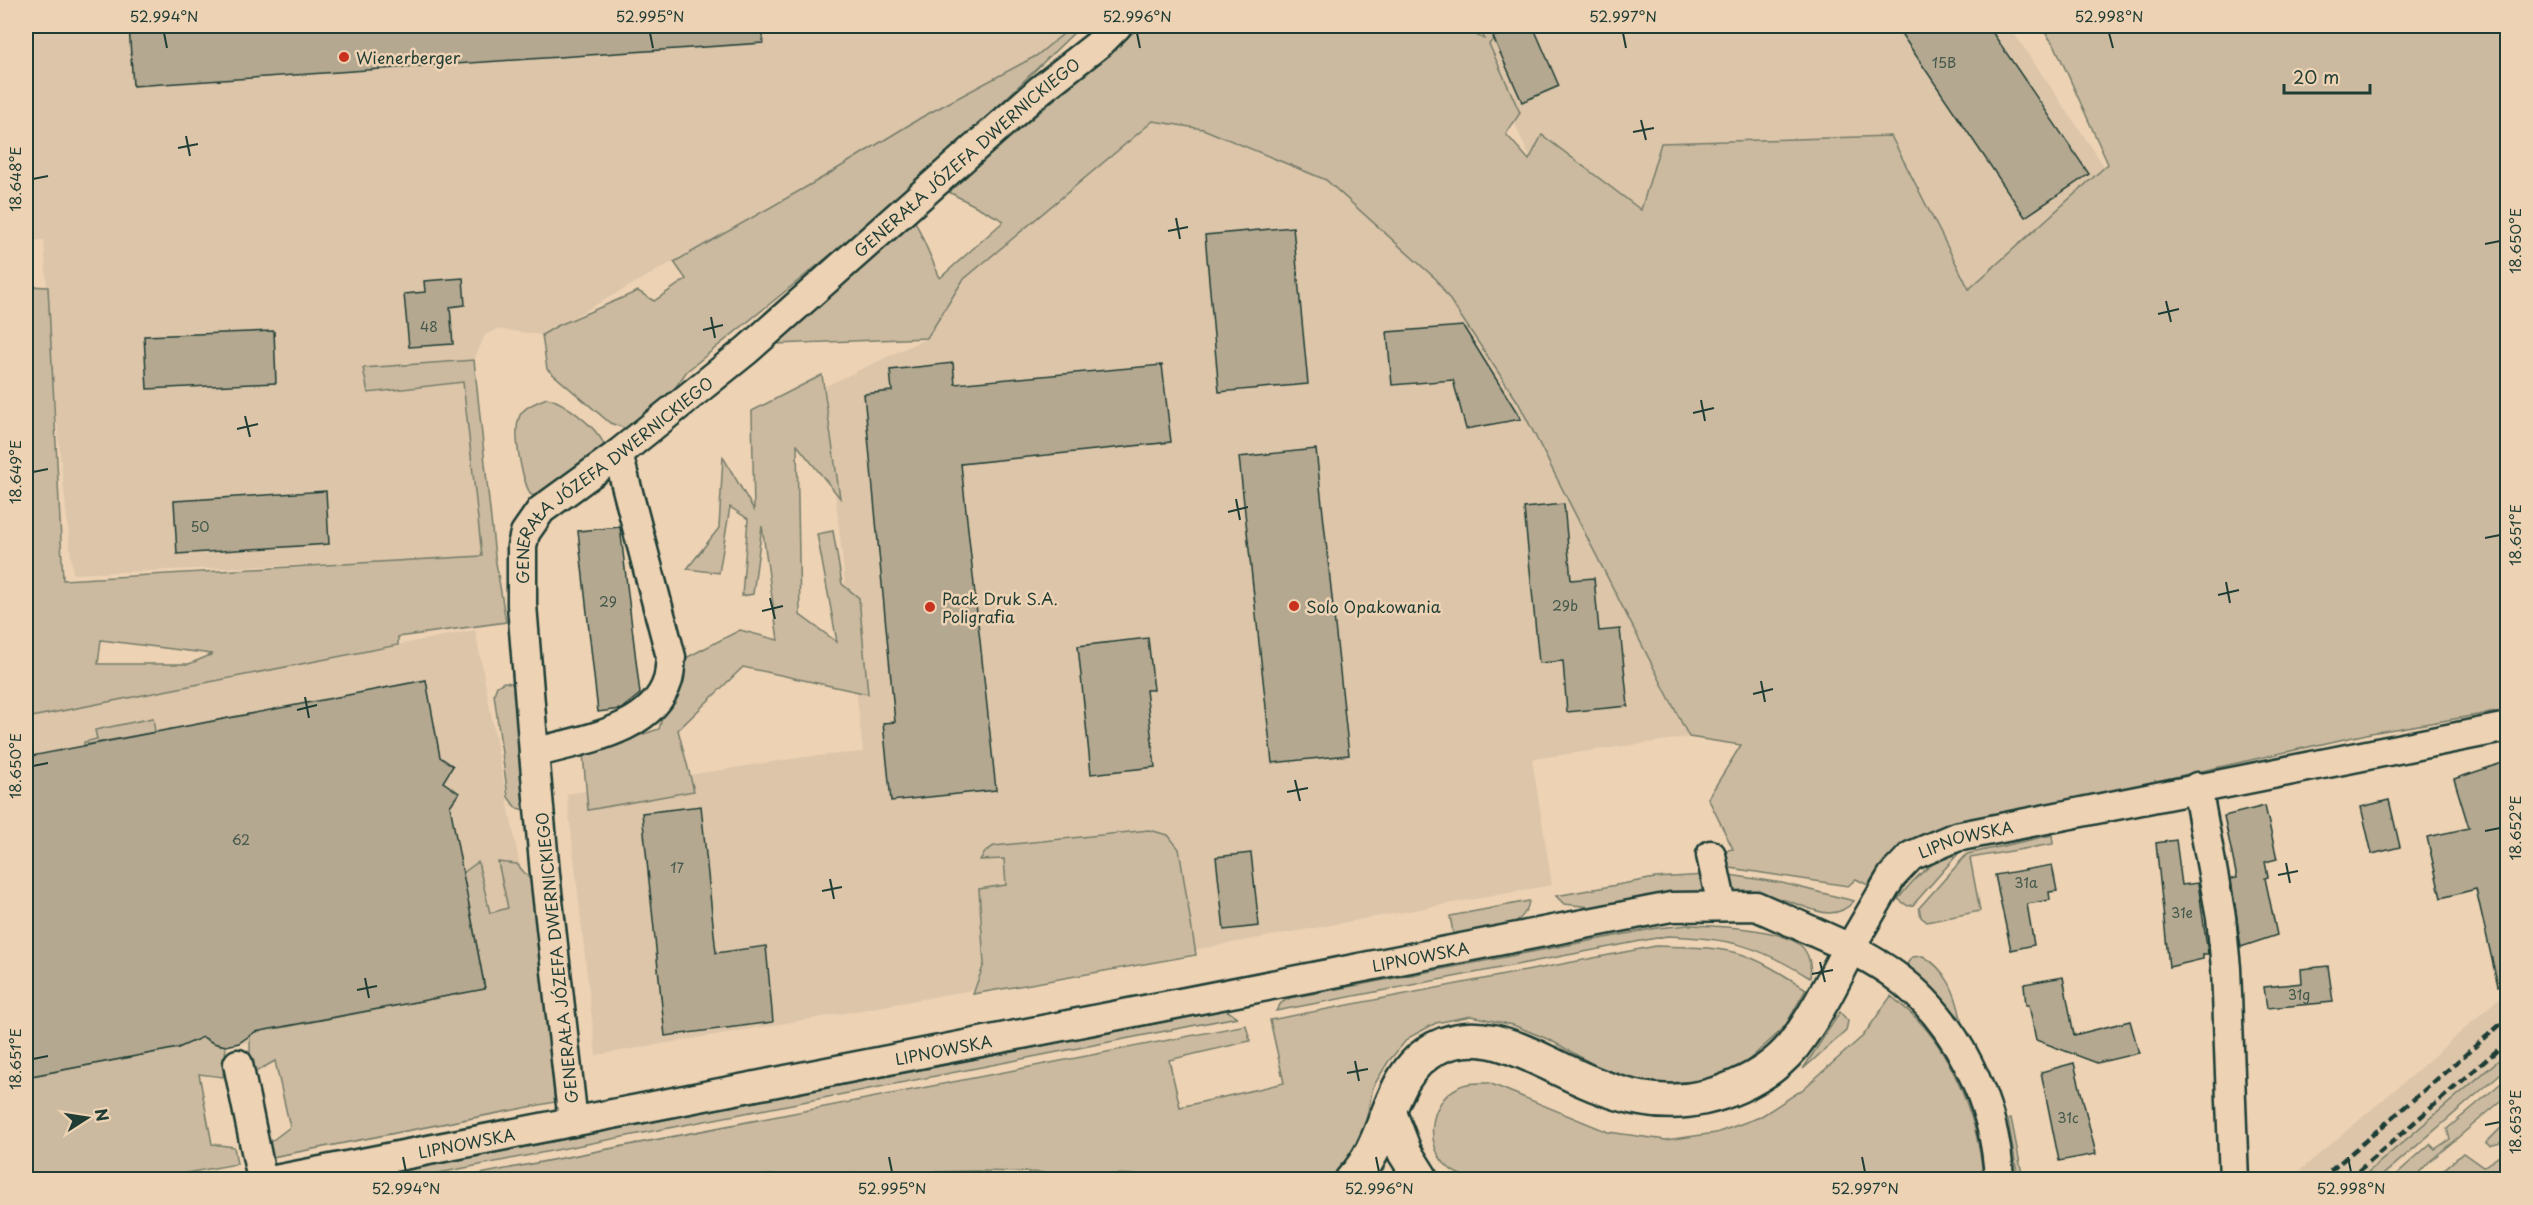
<svg xmlns="http://www.w3.org/2000/svg" width="2533" height="1205" font-family="'Playpen Sans',sans-serif">
<style>
.built{fill:#dcc5a9}
.green{fill:#cbba9f;stroke:#757c6a;stroke-width:1.5;fill-rule:evenodd}
.building{fill:#b4a890;stroke:#1f3d34;stroke-width:1.5}
.lines{fill:none;stroke-linecap:round;stroke-linejoin:round}
.minor-casing{stroke:#1f3d34;stroke-width:33}
.major-casing{stroke:#1f3d34;stroke-width:38}
.minor{stroke:#edd2b4;stroke-width:28}
.major{stroke:#edd2b4;stroke-width:33}
.rail{stroke:#1f3d34;stroke-width:4.5;stroke-dasharray:9 4.5;stroke-linecap:butt}
.ticks{fill:none;stroke:#1f3d34;stroke-width:2}
.poi-dot{fill:#c8321e;stroke:#edd2b4;stroke-width:2}
.labels{text-anchor:middle;dominant-baseline:central;stroke-width:5;stroke-linejoin:round;paint-order:stroke}
.number-label{font-size:14px;fill:#44584b}
.poi-label{font-size:16px;fill:#1f3d34;stroke:#edd2b4;text-anchor:start}
.street-label{font-size:16px;fill:#1f3d34;stroke:#edd2b4}
.neatline{fill:none;stroke:#1f3d34;stroke-width:2}
.ticks-label{font-size:15px;text-anchor:middle;fill:#1f3d34}
</style>
<rect width="100%" height="100%" fill="#edd2b4"/>
<filter id="ink" filterUnits="userSpaceOnUse"><feTurbulence type="fractalNoise" baseFrequency=".0167" numOctaves="2"/><feDisplacementMap in="SourceGraphic" scale="12" xChannelSelector="R" yChannelSelector="G"/><feConvolveMatrix kernelMatrix="1 2 1 2 8 2 1 2 1" color-interpolation-filters="sRGB"/></filter>
<g filter="url(#ink)">
<g class="built">
<polygon points="26,26 1073,26 1036,56 922,117 822,178 542,335 497,329 485,335 474,360 495,557 73,574 54,396 44,240 26,241"/>
<polygon points="1473,26 2009,26 2111,176 1697,547"/>
<polygon points="1153,120 1203,129 1327,180 1436,279 1518,402 1689,737 1532,759 1552,885 839,1014 596,1055 567,794 805,757 863,752 824,387 927,338 963,280"/>
<polygon points="475,630 542,983 26,1087 26,716"/>
<polygon points="2507,991 2507,1068 2382,1179 2289,1180 2418,1070"/>
</g>
<g class="green">
<polygon points="1073,26 1081,26 914,187 687,371 655,416 637,426 624,428 610,423 547,369 542,335 557,326 638,291 654,301 686,279 674,262 822,178 922,117 1036,56"/>
<path d="M1141 26H1458L1484 39 1482 26H1508L1489 44 1520 113 1506 134 1529 160 1542 135 1641 210 1661 143 1891 136 1969 289 2108 164 2055 46 2040 26H2507V710L2371 733 1925 833C1899 846 1882 859 1868 885L1856 879 1848 886 1724 867 1718 852 1733 849 1708 798 1741 745 1689 737 1518 402 1436 279 1326 180 1203 129 1153 121 963 280 927 338 777 344 915 221 940 278 1004 221 947 191Z"/>
<path d="M26 286 48 287 63 580 482 556 463 382 368 393 363 368 474 360 495 557 506 622 398 637V645L26 718ZM101 640 212 654H213L189 664H98Z"/>
<polygon points="822,375 840,498 797,445 800,615 837,642 817,534 833,531 842,584 859,598 868,694 743,667 678,730 694,791 588,810 583,754 659,729 678,662 740,630 778,640 762,526 753,594 742,596 748,519 730,507 719,573 687,569 719,528 723,457 754,510 752,411"/>
<path d="M547 398C565 402 596 427 604 444L597 457 534 496 530 494C522 477 510 428 522 412 528 405 539 401 547 398Z"/>
<polygon points="504,682 511,683 516,688 527,810 516,808 508,797 494,694 497,686"/>
<polygon points="153,718 155,732 84,745 84,742 97,739 95,730"/>
<polygon points="1149,830 1168,835 1179,849 1196,955 973,994 984,964 979,889 1006,885 1004,859 980,860 986,851 994,846"/>
<polygon points="2052,835 2053,844 1970,858 1980,911 1927,922 1921,917 1919,908 1967,854"/>
<path d="M1964 847 1913 905 1908 906 1898 899C1919 872 1933 861 1964 847Z"/>
<polygon points="478,862 490,913 508,908 498,862 517,864 534,884 555,1102 272,1157 269,1143 290,1127 275,1061 250,1075 250,1036 257,1026 280,1028 485,989 463,873"/>
<path d="M1723 874 1782 883 1854 901C1832 926 1807 905 1781 899 1767 895 1750 896 1735 895Z"/>
<polygon points="1706,875 1705,892 1703,893 1601,908 1564,904 1556,896 1655,878"/>
<path d="M1529 901C1525 932 1480 932 1454 938L1450 916Z"/>
<path d="M1689 925C1715 926 1777 928 1799 944 1809 952 1812 966 1810 978 1757 945 1729 938 1667 936L1276 1011 1281 1003 1290 998 1657 928Z"/>
<path d="M1656 946C1685 947 1716 946 1744 955 1766 963 1787 977 1806 989L1784 1028 1743 1065 1695 1083H1644L1598 1067 1550 1040 1513 1025 1471 1016 1436 1023 1408 1038 1388 1062 1373 1087 1360 1150 1347 1168 1328 1179 1215 1180 1145 1175 978 1171 770 1175 718 1180H449L1246 1025 1250 1041 1169 1060 1180 1107 1284 1083 1270 1020Z"/>
<path d="M1923 956C1947 970 1956 993 1961 1019L1907 964 1912 957Z"/>
<path d="M1891 996C1899 1003 1908 1010 1916 1018 1954 1056 1980 1126 1983 1179H1484C1472 1178 1459 1177 1449 1168 1424 1147 1428 1103 1457 1088 1466 1082 1478 1083 1489 1083L1608 1132 1666 1140 1716 1133 1760 1117 1802 1090 1863 1036Z"/>
<polygon points="1226,1010 1237,1017 408,1179 363,1179"/>
<polygon points="1840,1012 1848,1021 1846,1031 1803,1069"/>
<polygon points="202,1036 213,1043 226,1046 223,1077 199,1074 212,1144 234,1147 237,1164 153,1179 26,1180 26,1077 178,1048"/>
<polygon points="2507,1053 2507,1068 2378,1179 2360,1179"/>
<polygon points="2507,1078 2507,1096 2429,1162 2413,1179 2391,1179 2430,1144 2435,1149 2450,1139 2447,1129"/>
<polygon points="2011,1118 2023,1179 2018,1179 2008,1120"/>
<polygon points="2507,1122 2504,1142 2490,1146 2486,1143"/>
<polygon points="2507,1151 2507,1179 2433,1179 2463,1153 2483,1167"/>
</g>
<g class="building">
<polygon points="129,26 763,26 763,43 133,86"/>
<polygon points="1519,26 1533,26 1559,86 1522,102 1493,37"/>
<polygon points="1896,26 1988,26 2089,174 2025,217"/>
<polygon points="1293,227 1308,384 1219,392 1205,235"/>
<polygon points="463,278 465,305 450,307 453,344 409,347 404,294 425,292 424,281"/>
<polygon points="1463,326 1521,419 1466,429 1453,380 1392,385 1387,332"/>
<polygon points="274,331 276,383 147,389 144,336"/>
<polygon points="953,363 955,384 1162,365 1171,442 961,464 996,790 891,801 883,723 895,722 864,394 892,391 890,370"/>
<polygon points="1316,449 1349,755 1272,763 1239,457"/>
<polygon points="326,491 329,544 177,554 174,501"/>
<polygon points="1564,504 1571,580 1594,578 1599,631 1620,629 1628,706 1567,712 1563,661 1539,663 1524,508"/>
<polygon points="620,527 640,694 621,709 598,712 578,531"/>
<polygon points="1148,638 1154,690 1146,690 1155,767 1091,774 1078,646"/>
<polygon points="426,680 440,757 453,766 443,782 459,793 450,806 485,989 255,1032 239,1043 226,1046 213,1043 203,1037 178,1048 26,1077 26,757"/>
<polygon points="2508,761 2508,985 2498,986 2476,889 2441,898 2427,837 2469,828 2454,779"/>
<polygon points="2389,800 2400,847 2372,854 2361,807"/>
<polygon points="701,806 716,953 766,946 773,1022 665,1036 642,813"/>
<polygon points="2265,806 2277,859 2265,862 2268,877 2265,878 2277,935 2241,947 2231,879 2237,878 2224,816"/>
<polygon points="2176,840 2182,885 2198,883 2208,954 2203,954 2203,959 2169,967 2156,843"/>
<polygon points="1251,853 1259,926 1224,930 1216,857"/>
<polygon points="2052,865 2057,891 2049,892 2050,900 2027,904 2034,945 2011,950 1995,875"/>
<polygon points="2328,966 2333,1002 2267,1008 2264,987 2302,983 2301,969"/>
<polygon points="2063,977 2074,1035 2130,1021 2139,1053 2097,1063 2036,1040 2029,1005 2026,1005 2024,984"/>
<polygon points="2074,1063 2096,1154 2059,1161 2041,1072"/>
</g>
<g class="lines">
<g class="minor-casing">
<g id="minor">
<path d="M534 753C579 740 652 732 668 680 670 673 670 664 671 657L618 454"/>
<polyline points="2197,787 2221,917 2226,968 2234,1180"/>
<polyline points="1711,855 1722,906"/>
<path d="M1850 948C1864 956 1880 964 1893 974 1956 1019 1996 1102 1999 1180"/>
<polyline points="238,1064 262,1180"/>
<path id="s1" d="M573 1122 545 874 534 753 522 605V546L525 533 541 510 618 454 747 350 1040 90 1100 43 1117 26"/>
<path id="s2" d="M275 1180 1671 907 1756 906 1850 948 1892 876 1911 856 1956 837 2508 727"/>
</g>
</g>
<g class="major-casing">
<g id="major">
<polyline points="1390,1114 1405,1153 1422,1180"/>
<path d="M1352 1180C1392 1139 1385 1075 1436 1048 1475 1028 1512 1046 1548 1063 1612 1095 1668 1118 1738 1086 1759 1077 1778 1064 1793 1046 1816 1016 1833 981 1850 948"/>
</g>
</g>
<use href="#minor" class="minor"/>
<use href="#major" class="major"/>
<g class="rail">
<polyline points="2320,1180 2508,1018"/>
<polyline points="2348,1180 2508,1041"/>
</g>
</g>
</g>
<path class="ticks" d="M164 33 167 48M650 33 653 48M1137 33 1140 48M1623 33 1626 48M2109 33 2113 48M1641 120 1646 140M1633 132 1654 128M186 136 190 156M178 148 198 144M33 179 48 176M1176 218 1180 239M1168 231 1188 227M2485 244 2500 241M2166 301 2171 322M2158 314 2179 309M711 317 715 338M703 330 723 325M1701 400 1705 421M1693 413 1714 408M245 416 250 437M237 429 258 424M33 472 48 469M1236 499 1240 520M1228 512 1248 507M2485 538 2500 535M2226 582 2230 603M2218 595 2239 590M770 598 775 619M762 611 783 606M1761 681 1765 702M1753 694 1773 689M305 697 309 718M297 710 317 705M33 766 48 763M1295 780 1300 801M1287 792 1308 788M2485 831 2500 828M2286 863 2290 883M2278 875 2298 871M830 879 834 899M822 891 842 887M1820 962 1825 982M1812 974 1833 970M365 978 369 998M357 990 377 986M33 1059 48 1056M1355 1061 1359 1081M1347 1073 1368 1069M2485 1125 2500 1122M403 1157 406 1172M889 1157 892 1172M1376 1157 1379 1172M1862 1157 1865 1172M2348 1157 2351 1172"/>
<g class="poi-dot">
<circle cx="344" cy="57" r="6"/>
<circle cx="1294" cy="606" r="6"/>
<circle cx="930" cy="607" r="6"/>
</g>
<g class="labels">
<g class="number-label">
<text x="1944" y="62">15B</text>
<text x="429" y="326">48</text>
<text x="200" y="526">50</text>
<text x="608" y="601">29</text>
<text x="1565" y="605">29b</text>
<text x="241" y="839">62</text>
<text x="677" y="867">17</text>
<text x="2026" y="882">31a</text>
<text x="2182" y="912">31e</text>
<text x="2299" y="994">31g</text>
<text x="2068" y="1117">31c</text>
</g>
<g class="poi-label">
<text x="356" y="57">Wienerberger</text>
<text x="942" y="598">Pack Druk S.A.<tspan x="942" dy="18">Poligrafia</tspan></text>
<text x="1306" y="606">Solo Opakowania</text>
</g>
<g class="street-label">
<text stroke="none"><textPath href="#s1" startOffset="1173">GENERAŁA JÓZEFA DWERNICKIEGO</textPath></text>
<text stroke="none"><textPath href="#s1" startOffset="687">GENERAŁA JÓZEFA DWERNICKIEGO</textPath></text>
<text stroke="none"><textPath href="#s2" startOffset="1779">LIPNOWSKA</textPath></text>
<text stroke="none"><textPath href="#s2" startOffset="1167">LIPNOWSKA</textPath></text>
<text transform="translate(556 958) rotate(-96)">GENERAŁA JÓZEFA DWERNICKIEGO</text>
<text stroke="none"><textPath href="#s2" startOffset="681">LIPNOWSKA</textPath></text>
<text stroke="none"><textPath href="#s2" startOffset="195">LIPNOWSKA</textPath></text>
</g>
</g>
<rect width="2533" height="1205" fill="none" stroke="#edd2b4" stroke-width="66"/>
<g transform="translate(87 1118) rotate(78)" stroke="#edd2b4" stroke-width="4.5" paint-order="stroke">
<path d="M0-4.5L10 22L0 15L-10 22Z" fill="#1f3d34"/>
<text y="-9" font-size="16" font-weight="bold" text-anchor="middle" fill="#1f3d34">N</text>
</g>
<path d="M2284 84v9h86v-9" fill="none" stroke="#1f3d34" stroke-width="3"/>
<text x="2293" y="84" font-size="18" fill="#1f3d34" stroke="#edd2b4" stroke-width="4.5" paint-order="stroke">20 m</text>
<rect x="33" y="33" width="2467" height="1139" class="neatline"/>
<g class="ticks-label">
<text x="164" y="22">52.994°N</text>
<text x="650" y="22">52.995°N</text>
<text x="1137" y="22">52.996°N</text>
<text x="1623" y="22">52.997°N</text>
<text x="2109" y="22">52.998°N</text>
<text transform="translate(16 179) rotate(-90)" y="5">18.648°E</text>
<text transform="translate(2516 241) rotate(-90)" y="5">18.650°E</text>
<text transform="translate(16 472) rotate(-90)" y="5">18.649°E</text>
<text transform="translate(2516 535) rotate(-90)" y="5">18.651°E</text>
<text transform="translate(16 766) rotate(-90)" y="5">18.650°E</text>
<text transform="translate(2516 828) rotate(-90)" y="5">18.652°E</text>
<text transform="translate(16 1059) rotate(-90)" y="5">18.651°E</text>
<text transform="translate(2516 1122) rotate(-90)" y="5">18.653°E</text>
<text x="406" y="1194">52.994°N</text>
<text x="892" y="1194">52.995°N</text>
<text x="1379" y="1194">52.996°N</text>
<text x="1865" y="1194">52.997°N</text>
<text x="2351" y="1194">52.998°N</text>
</g>
</svg>
